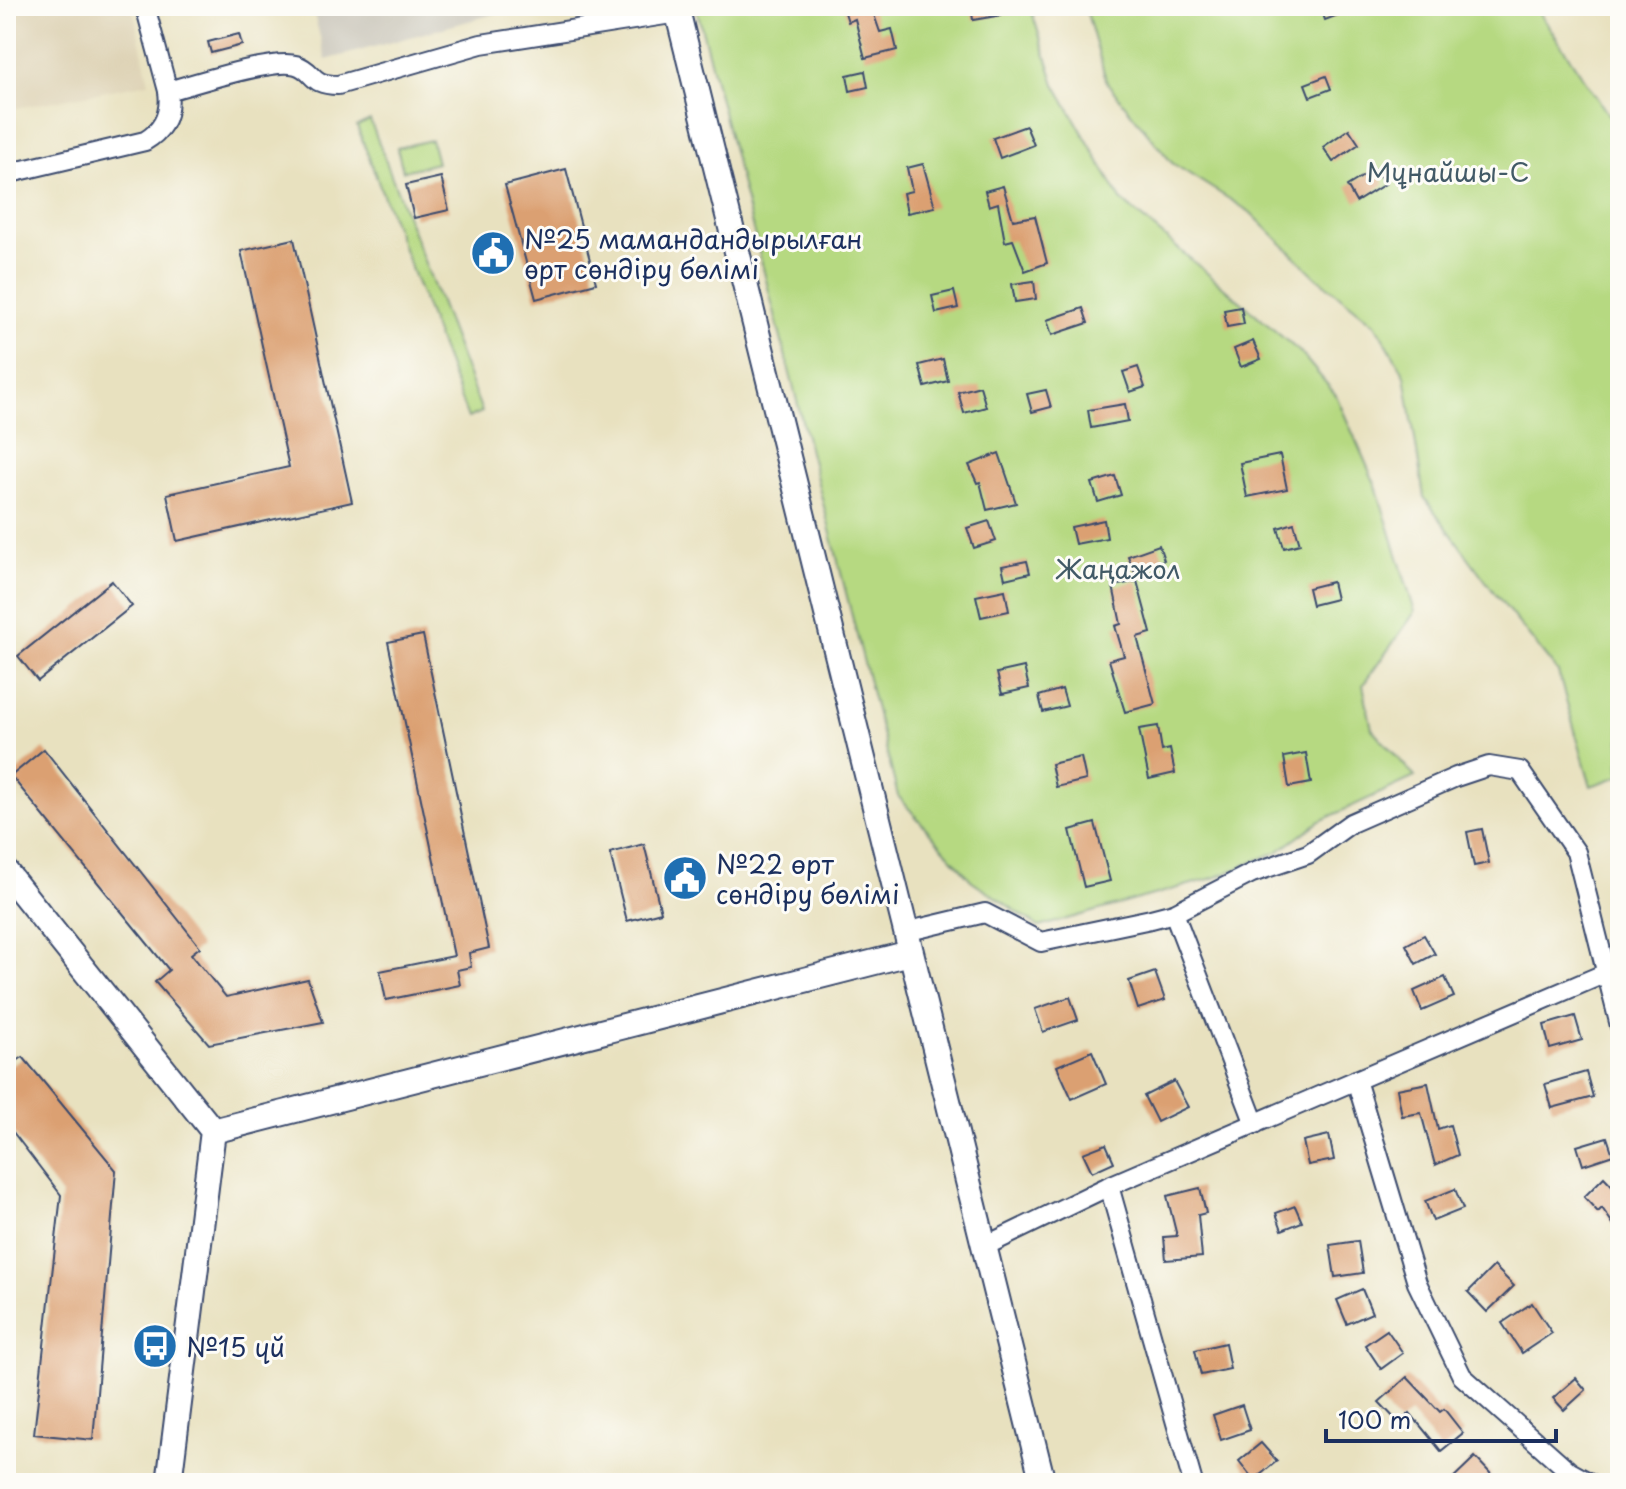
<svg xmlns="http://www.w3.org/2000/svg" width="1626" height="1489" font-family="'Playpen Sans',sans-serif">
<style>
.built{fill:#ded3b6}
.industrial{fill:#c8c4b8}
.green{fill:#b6d981;stroke:#688470;stroke-width:2}
.building{fill:#dba072}
.lines{fill:none;stroke-linecap:round;stroke-linejoin:round}
.street-casing{stroke:#3a4a6d;stroke-width:22}
.secondary-casing{stroke:#3a4a6d;stroke-width:28}
.street{stroke:#fff;stroke-width:18}
.secondary{stroke:#fff;stroke-width:24}
.labels{text-anchor:middle;dominant-baseline:central;stroke-width:6;stroke-linejoin:round;paint-order:stroke}
.park-label{font-size:26px;fill:#425a67;stroke:#fdfcf7}
.poi-label{font-size:26px;fill:#1b2f5e;stroke:#fdfcf7;text-anchor:start}
</style>
<rect width="100%" height="100%" fill="#fdfcf7"/>
<filter id="ink" filterUnits="userSpaceOnUse"><feTurbulence type="fractalNoise" baseFrequency=".0125" numOctaves="2"/><feDisplacementMap in="SourceGraphic" scale="16" xChannelSelector="R" yChannelSelector="G"/><feConvolveMatrix kernelMatrix="1 2 1 2 8 2 1 2 1" color-interpolation-filters="sRGB"/></filter>
<filter id="wash" filterUnits="userSpaceOnUse"><feTurbulence type="fractalNoise" baseFrequency=".006" numOctaves="4" result="noise"/><feDisplacementMap in="SourceGraphic" scale="32" xChannelSelector="R" yChannelSelector="G"/><feGaussianBlur stdDeviation="1.8" result="paint"/><feColorMatrix in="noise" values="0 0 0 0 0 0 0 0 0 0 0 0 0 0 0 0 0 1.4 0 .05"/><feComposite in="paint" operator="in"/></filter>
<g filter="url(#wash)">
<rect width="100%" height="100%" fill="#e8e1bf"/>
<polygon class="built" points="6,6 132,6 149,83 6,110"/>
<polygon class="industrial" points="312,6 516,6 516,8 326,60"/>
<g class="green">
<polygon points="696,6 1030,6 1055,84 1121,200 1301,353 1336,395 1376,486 1415,612 1363,685 1372,729 1415,777 1320,821 1279,851 1217,877 1039,927 971,880 898,796"/>
<polygon points="1085,6 1535,6 1620,132 1620,776 1591,786 1558,672 1496,595 1424,497 1405,375 1375,324 1315,276 1250,212 1172,163 1107,83"/>
<polygon points="370,120 482,412 468,418 357,126"/>
<polygon points="431,140 437,163 403,171 397,148"/>
</g>
<g id="blocks">
<g class="building">
<polygon points="843,6 871,6 880,32 892,29 897,50 865,58 855,19 848,22"/>
<polygon points="971,6 1014,6 1014,13 973,20"/>
<polygon points="1320,6 1358,6 1359,7 1325,20"/>
<polygon points="239,34 242,45 211,53 208,42"/>
<polygon points="865,71 868,87 850,91 847,75"/>
<polygon points="1326,76 1331,89 1310,97 1305,84"/>
<polygon points="1026,126 1034,145 1000,158 993,138"/>
<polygon points="1349,129 1359,144 1333,162 1323,147"/>
<polygon points="923,164 935,207 907,213 903,193 912,191 907,168"/>
<polygon points="566,169 596,283 536,299 505,185"/>
<polygon points="1375,169 1385,184 1356,202 1347,186"/>
<polygon points="441,177 449,210 414,218 406,185"/>
<polygon points="1003,186 1013,220 1035,216 1047,263 1025,271 1013,240 1005,242 998,203 989,206 985,191"/>
<polygon points="294,239 352,502 177,541 167,494 289,467 241,251"/>
<polygon points="1034,281 1036,299 1015,302 1012,284"/>
<polygon points="954,291 958,308 936,313 932,296"/>
<polygon points="1241,307 1244,324 1227,327 1224,310"/>
<polygon points="1083,308 1088,323 1052,335 1047,320"/>
<polygon points="1253,341 1261,359 1241,367 1234,349"/>
<polygon points="943,359 948,381 925,387 919,365"/>
<polygon points="1138,367 1145,387 1130,392 1123,372"/>
<polygon points="980,386 986,407 964,413 958,392"/>
<polygon points="1046,390 1051,407 1032,412 1027,394"/>
<polygon points="1125,404 1128,421 1091,428 1088,410"/>
<polygon points="999,453 1016,503 987,510 980,482 977,483 969,465"/>
<polygon points="1280,455 1287,489 1247,497 1240,463"/>
<polygon points="1115,476 1121,495 1098,502 1092,483"/>
<polygon points="1104,520 1107,538 1075,544 1071,527"/>
<polygon points="989,521 996,541 974,548 967,528"/>
<polygon points="1294,523 1300,544 1284,548 1278,528"/>
<polygon points="1159,545 1164,560 1134,571 1128,556"/>
<polygon points="1027,561 1030,573 1005,579 1002,566"/>
<polygon points="112,581 132,606 38,681 18,656"/>
<polygon points="1137,581 1151,633 1137,637 1155,704 1125,712 1109,660 1124,656 1115,626 1121,624 1113,586"/>
<polygon points="1332,582 1336,599 1312,605 1308,588"/>
<polygon points="1005,590 1009,611 981,617 976,596"/>
<polygon points="423,635 489,948 469,953 471,967 457,970 460,985 386,1000 380,971 454,956 388,642"/>
<polygon points="1024,667 1029,688 1002,694 997,673"/>
<polygon points="1062,689 1067,706 1043,712 1039,696"/>
<polygon points="1158,726 1162,751 1170,749 1175,773 1149,779 1139,729"/>
<polygon points="44,749 200,947 191,954 226,997 308,979 323,1022 209,1044 155,982 169,970 11,776"/>
<polygon points="1306,753 1311,783 1289,787 1284,757"/>
<polygon points="1081,757 1086,780 1056,787 1051,764"/>
<polygon points="1095,823 1110,881 1084,887 1070,830"/>
<polygon points="1482,829 1489,863 1474,866 1467,832"/>
<polygon points="644,844 661,912 627,921 610,853"/>
<polygon points="1424,935 1435,954 1416,964 1406,945"/>
<polygon points="1155,972 1165,1000 1138,1009 1129,981"/>
<polygon points="1445,977 1454,997 1422,1011 1414,991"/>
<polygon points="1070,997 1078,1020 1043,1032 1035,1009"/>
<polygon points="1575,1016 1582,1040 1550,1049 1544,1025"/>
<polygon points="1092,1051 1106,1084 1072,1099 1057,1066"/>
<polygon points="23,1057 116,1170 93,1440 34,1434 61,1195 6,1123 6,1068"/>
<polygon points="1586,1072 1593,1097 1552,1108 1545,1084"/>
<polygon points="1174,1081 1188,1107 1157,1122 1144,1096"/>
<polygon points="1428,1083 1438,1129 1450,1125 1458,1155 1435,1165 1421,1113 1402,1116 1397,1089"/>
<polygon points="1329,1135 1334,1160 1308,1165 1303,1141"/>
<polygon points="1607,1137 1613,1155 1583,1165 1577,1146"/>
<polygon points="1106,1144 1114,1162 1092,1172 1083,1153"/>
<polygon points="1604,1177 1620,1194 1620,1234 1602,1208 1598,1212 1584,1197"/>
<polygon points="1200,1188 1206,1213 1198,1215 1202,1257 1166,1260 1164,1237 1177,1236 1167,1196"/>
<polygon points="1455,1189 1463,1209 1433,1221 1425,1201"/>
<polygon points="1295,1206 1302,1222 1282,1230 1276,1213"/>
<polygon points="1358,1241 1363,1273 1335,1277 1330,1245"/>
<polygon points="1494,1266 1514,1286 1487,1312 1468,1292"/>
<polygon points="1362,1289 1372,1313 1347,1324 1337,1300"/>
<polygon points="1532,1303 1552,1333 1522,1353 1502,1323"/>
<polygon points="1387,1330 1403,1353 1381,1369 1365,1345"/>
<polygon points="1225,1343 1230,1369 1201,1375 1195,1350"/>
<polygon points="1407,1377 1440,1412 1444,1409 1463,1433 1441,1451 1410,1413 1399,1423 1379,1402"/>
<polygon points="1576,1378 1586,1390 1564,1410 1553,1398"/>
<polygon points="1242,1405 1250,1430 1221,1440 1213,1415"/>
<polygon points="1261,1443 1277,1461 1254,1480 1239,1461"/>
<polygon points="1475,1457 1491,1474 1481,1483 1448,1483"/>
</g>
</g>
</g>
<g filter="url(#ink)">
<use href="#blocks" fill-opacity="0" stroke="#3a4a6d" stroke-width="2"/>
<g class="lines">
<g class="street-casing">
<g id="street">
<polyline points="145,6 168,91"/>
<path d="M6 174 145 141C164 130 171 113 168 91 194 84 273 58 296 65 316 71 308 85 338 85L481 44 678 13"/>
<polyline points="1174,913 1255,1124"/>
<polyline points="905,932 985,913 1041,942 1151,919 1174,913 1252,873 1308,854 1351,823 1456,777 1489,766 1520,771 1576,852 1620,1026"/>
<polyline points="1356,1080 1417,1283 1462,1376 1570,1472 1590,1483"/>
<polyline points="1109,1186 1193,1483"/>
<polyline points="985,1246 1109,1186 1606,973"/>
</g>
</g>
<g class="secondary-casing">
<g id="secondary">
<polyline points="676,6 1043,1483"/>
<polyline points="6,872 213,1131 169,1483"/>
<polyline points="213,1131 910,953"/>
</g>
</g>
<use href="#street" class="street"/>
<use href="#secondary" class="secondary"/>
</g>
</g>
<defs>
<g id="civic-disc" transform="scale(2.3)"><circle r="9.5" fill="#1f6fb2" stroke="#fdfcf7"/><path d="M-.6-6.5H3V-4.5H.6V-3L4-1V1h2V6H-6V1h2V-1L-.6-3ZM-1.2 2.5V6h2.4V2.5Z" fill="#fff"/></g>
<g id="bus-disc" transform="scale(2.3)"><circle r="9.5" fill="#1f6fb2" stroke="#fdfcf7"/><path d="M-5-6H5V4H4V6H2V4H-2V6H-4V4H-5ZM-3.5-4V0h7V-4ZM-3.5 1.2v1.5H-2V1.2ZM2 1.2v1.5H3.5V1.2Z" fill="#fff"/></g>
</defs>
<g fill-rule="evenodd">
<use href="#civic-disc" x="493" y="253"/>
<use href="#civic-disc" x="685" y="878"/>
<use href="#bus-disc" x="155" y="1346"/>
</g>
<g class="labels">
<g class="park-label">
<text x="1448" y="171">Мұнайшы-С</text>
<text x="1118" y="568">Жаңажол</text>
</g>
<g class="poi-label">
<text x="524" y="238">№25 мамандандырылған<tspan x="524" dy="30">өрт сөндіру бөлімі</tspan></text>
<text x="716" y="863">№22 өрт<tspan x="716" dy="30">сөндіру бөлімі</tspan></text>
<text x="186" y="1346">№15 үй</text>
</g>
</g>
<rect width="1626" height="1489" fill="none" stroke="#fdfcf7" stroke-width="32"/>
<path d="M1326 1429v12h230v-12" fill="none" stroke="#1b2f5e" stroke-width="4"/>
<text x="1338" y="1429" font-size="24" fill="#1b2f5e" stroke="#fdfcf7" stroke-width="6" paint-order="stroke">100 m</text>
</svg>
